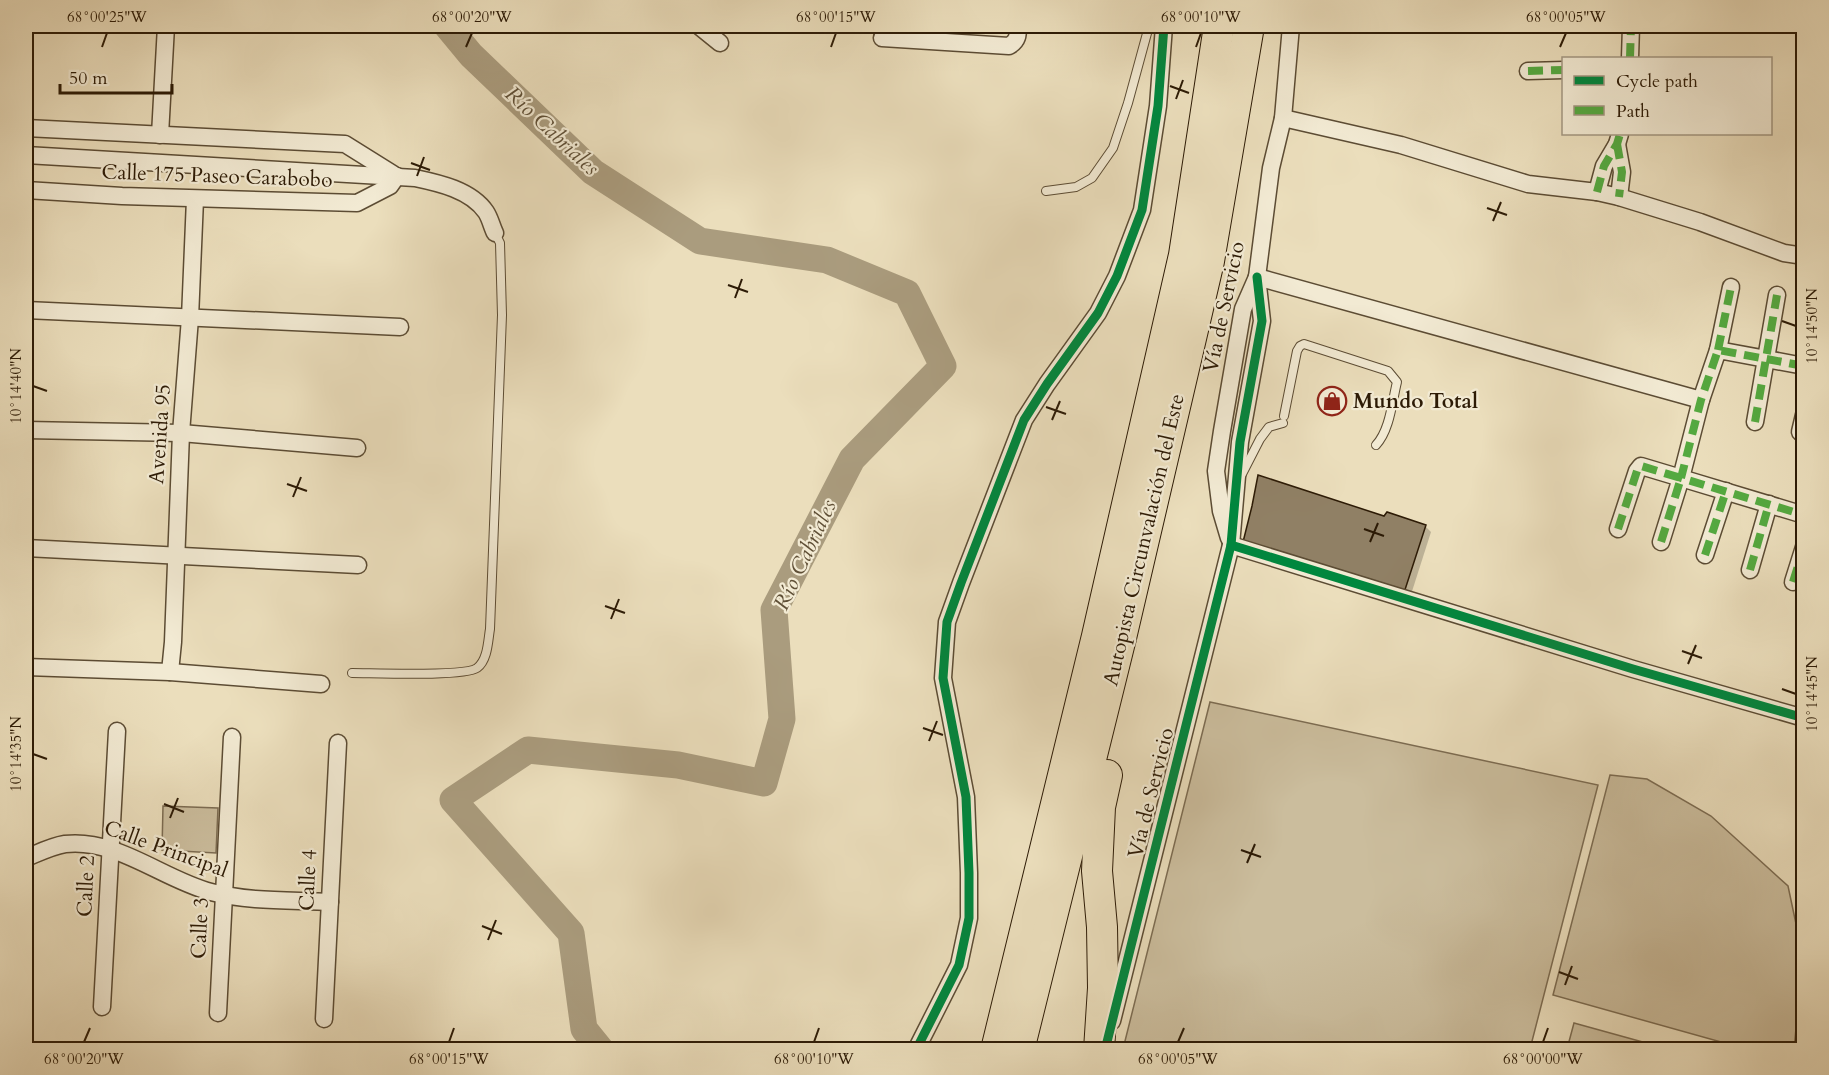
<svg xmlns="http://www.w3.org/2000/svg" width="1829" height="1075" font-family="Cardo,serif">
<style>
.green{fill:#cbbd9d;stroke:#7c6c52;stroke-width:1.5}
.shadow{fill:#0003}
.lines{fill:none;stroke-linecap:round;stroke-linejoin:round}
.river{stroke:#aa9c7e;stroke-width:27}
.building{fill:#908065;stroke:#2d1b06;stroke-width:1.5}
.lane-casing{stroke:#5c4c34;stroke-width:10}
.street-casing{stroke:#5c4c34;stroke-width:19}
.highway-casing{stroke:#2d1b06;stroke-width:32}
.lane{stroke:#f2ead3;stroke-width:8}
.street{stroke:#f2ead3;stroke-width:16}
.highway{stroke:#ebdebc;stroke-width:30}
.quiet{stroke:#54a940;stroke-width:8;stroke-dasharray:15 8;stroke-linecap:butt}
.cycleway-casing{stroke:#f2ead3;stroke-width:13}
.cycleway{stroke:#00873e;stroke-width:9}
.ticks{fill:none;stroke:#2d1b06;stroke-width:2}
.labels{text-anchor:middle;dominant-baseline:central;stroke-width:4.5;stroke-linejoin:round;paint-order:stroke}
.street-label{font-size:21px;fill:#2d1b06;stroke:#f2ead3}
.poi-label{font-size:21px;font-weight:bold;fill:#2d1b06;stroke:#f2ead3;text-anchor:start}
.water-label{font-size:22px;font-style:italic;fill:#5f4f36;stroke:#f2ead3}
.neatline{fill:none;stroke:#2d1b06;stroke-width:2}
.ticks-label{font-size:15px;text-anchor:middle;fill:#2d1b06}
</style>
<rect width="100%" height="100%" fill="#ebdebc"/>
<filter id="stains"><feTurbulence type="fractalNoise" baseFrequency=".00333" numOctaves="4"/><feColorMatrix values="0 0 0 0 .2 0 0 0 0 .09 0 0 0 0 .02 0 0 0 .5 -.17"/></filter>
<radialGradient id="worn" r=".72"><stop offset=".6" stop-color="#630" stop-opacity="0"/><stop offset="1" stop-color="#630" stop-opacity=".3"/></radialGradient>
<g class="green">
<polygon points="1210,702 1598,785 1530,1049 1123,1049"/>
<polygon points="1610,775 1647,779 1711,816 1788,886 1803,957 1794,1049 1746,1049 1553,995"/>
<polygon points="163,806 218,808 216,853 162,850"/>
<polygon points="1574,1023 1668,1049 1567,1049"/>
</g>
<polygon class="shadow" points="1384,517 1425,526 1431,532 1407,607"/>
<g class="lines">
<polyline class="river" points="447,26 471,55 593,172 700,241 827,260 907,293 943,366 852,459 774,610 782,719 764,783 678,765 528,750 453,800 571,933 584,1029 601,1050"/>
</g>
<polygon class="building" points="1258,475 1384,516 1387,512 1426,525 1401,602 1243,542 1252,506"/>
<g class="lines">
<g class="lane-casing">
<g id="lane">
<polyline points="1046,191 1076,187 1092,178 1113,148 1128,103 1149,26"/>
<path d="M1284 416 1297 351 1300 346 1304 344 1388 371 1397 382C1392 402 1390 430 1376 445"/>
<polyline points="1241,476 1260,439 1269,427 1283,423"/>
<path d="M352 673C373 673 464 677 477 668 488 660 488 640 490 629L502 315 500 243 495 233"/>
</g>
</g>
<g class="street-casing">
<g id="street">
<polyline points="699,26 720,43"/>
<path d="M882 38 1009 46C1018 41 1018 35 1018 26"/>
<polyline points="1630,58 1631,26"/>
<polyline points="1528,71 1564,70"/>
<polyline points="1283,118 1401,145 1528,184 1597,192 1619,197 1700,222 1784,253 1804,256"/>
<polyline points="26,128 345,144 393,174"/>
<polyline points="160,135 166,26"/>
<polyline points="1617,144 1622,172 1619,197"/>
<path d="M26 155 415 178C439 183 471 190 486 212 490 218 492 227 495 233"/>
<polyline points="26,190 122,196 357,203 390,186 397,176"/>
<polyline points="1597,192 1604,166 1617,144 1620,134"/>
<polyline points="1257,277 1701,400"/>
<polyline points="26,310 400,327"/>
<polyline points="1718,350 1731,287"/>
<polyline points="1804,366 1718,350 1701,400 1681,478 1804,515"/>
<polyline points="1755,422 1777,295"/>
<polyline points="26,430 181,433 357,448"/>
<polyline points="1800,432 1804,415"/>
<polyline points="1618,529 1637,471 1641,466 1681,478 1661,542"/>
<polyline points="1229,538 1221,511 1216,471 1222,431 1243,309 1257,277 1271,168 1283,118 1291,26"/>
<polyline points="1231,545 1633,669 1804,718"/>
<polyline points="26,548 358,565"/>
<polyline points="1705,555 1726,491"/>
<polyline points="1750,570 1769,504"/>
<polyline points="1793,582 1804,547"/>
<polyline points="26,667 170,672 321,684"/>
<polyline points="170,672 173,642 181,433 190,318 195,199"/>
<path d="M26 858C38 853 52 846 65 844 117 838 162 879 211 892 250 902 290 900 330 902"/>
<polyline points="102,1007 117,731"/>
<polyline points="218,1013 232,737"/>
<polyline points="324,1019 338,743"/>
<polyline points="1112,1021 1231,545 1240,442 1262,321 1257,277"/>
<polyline points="916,1050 959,965 969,918 969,873 966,797 943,678 947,622 961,583 1024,420 1047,384 1098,313 1117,276 1142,210 1158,106 1164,26"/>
</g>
</g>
<g class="highway-casing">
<g id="highway">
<polyline points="996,1050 1097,636 1184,255 1219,26"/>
<polyline points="1019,1050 1121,638 1209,261 1249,26"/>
<polyline points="1099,1050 1103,988 1102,927 1097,871 1100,807 1107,775"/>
</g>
</g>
<use href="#lane" class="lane"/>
<use href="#street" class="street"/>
<use href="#highway" class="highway"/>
<g class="quiet">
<polyline points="1630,58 1631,26"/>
<polyline points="1528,71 1564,70"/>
<polyline points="1617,144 1622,172 1619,197"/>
<polyline points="1597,192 1604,166 1617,144 1620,134"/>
<polyline points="1718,350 1731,287"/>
<polyline points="1804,366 1718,350 1701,400 1681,478 1804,515"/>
<polyline points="1755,422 1777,295"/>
<polyline points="1800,432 1804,415"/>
<polyline points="1618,529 1637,471 1641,466 1681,478 1661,542"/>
<polyline points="1705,555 1726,491"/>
<polyline points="1750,570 1769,504"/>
<polyline points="1793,582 1804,547"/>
</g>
<g class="cycleway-casing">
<g id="cycleway">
<polyline points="1231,545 1633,669 1804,718"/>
<polyline points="916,1050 959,965 969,918 969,873 966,797 943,678 947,622 961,583 1024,420 1047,384 1098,313 1117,276 1142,210 1158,106 1164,26"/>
<polyline points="1105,1050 1231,545 1240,442 1262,321 1257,277"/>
</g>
</g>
<use href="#cycleway" class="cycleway"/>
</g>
<path class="ticks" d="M102 47 107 33M466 47 472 33M831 47 836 33M1196 47 1201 33M1560 47 1566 33M1170 86 1189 93M1176 99 1183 80M411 163 430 170M417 176 424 157M1487 208 1507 215M1493 221 1501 202M728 285 748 292M735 298 742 279M1782 321 1796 326M33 386 47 391M1046 407 1066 414M1052 420 1060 401M287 484 307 491M293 497 301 477M1364 529 1384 536M1370 542 1378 523M605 606 625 613M611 619 619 599M1682 651 1702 658M1688 664 1696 645M1782 689 1796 694M923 728 943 735M929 741 937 721M33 754 47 759M164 804 184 812M170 818 178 798M1241 850 1261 857M1247 863 1255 844M482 926 502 934M488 940 496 920M1559 972 1578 979M1565 985 1572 966M84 1042 90 1028M449 1042 454 1028M814 1042 819 1028M1178 1042 1184 1028M1543 1042 1548 1028"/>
<defs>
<g id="shop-ring" transform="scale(1.5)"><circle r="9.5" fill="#f2ead3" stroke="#8f2418" stroke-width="1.5"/><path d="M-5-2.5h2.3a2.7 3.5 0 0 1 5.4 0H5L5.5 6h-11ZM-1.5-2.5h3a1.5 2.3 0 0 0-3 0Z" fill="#8f2418"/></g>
</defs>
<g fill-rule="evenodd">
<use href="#shop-ring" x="1332" y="401"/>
</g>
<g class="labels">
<g class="street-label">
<text transform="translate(217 176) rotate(2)">Calle 175 Paseo Carabobo</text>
<text transform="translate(1224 307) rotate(-78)">Vía de Servicio</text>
<text transform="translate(160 434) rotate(-86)">Avenida 95</text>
<text transform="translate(1144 540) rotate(-77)">Autopista Circunvalación del Este</text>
<text transform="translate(1151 793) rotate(-76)">Vía de Servicio</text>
<text transform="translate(166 849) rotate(20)">Calle Principal</text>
<text transform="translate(308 880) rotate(-87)">Calle 4</text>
<text transform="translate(86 886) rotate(-87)">Calle 2</text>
<text transform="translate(200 928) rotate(-87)">Calle 3</text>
</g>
<g class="poi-label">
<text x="1353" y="401">Mundo Total</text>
</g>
<g class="water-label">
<text transform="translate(552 131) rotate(43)">Río Cabriales</text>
<text transform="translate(805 555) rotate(-65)">Río Cabriales</text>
</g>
</g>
<rect width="1829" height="1075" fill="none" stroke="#ebdebc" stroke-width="66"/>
<rect x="1562" y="57" width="210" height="78" fill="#f2ead3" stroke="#a39781" stroke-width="1.5"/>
<rect x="1574" y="76" width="30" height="9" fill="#00873e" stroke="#a39781" stroke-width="1.5"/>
<text x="1616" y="87" font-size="18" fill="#2d1b06">Cycle path</text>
<rect x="1574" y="106" width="30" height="9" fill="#54a940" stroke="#a39781" stroke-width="1.5"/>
<text x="1616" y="117" font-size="18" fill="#2d1b06">Path</text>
<path d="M60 84v9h112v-9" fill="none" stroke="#2d1b06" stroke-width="3"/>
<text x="69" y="84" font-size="18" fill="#2d1b06" stroke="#f2ead3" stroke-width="4.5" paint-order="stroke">50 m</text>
<rect x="33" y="33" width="1763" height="1009" class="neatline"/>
<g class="ticks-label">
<text x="107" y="22">68°00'25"W</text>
<text x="472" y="22">68°00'20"W</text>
<text x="836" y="22">68°00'15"W</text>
<text x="1201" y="22">68°00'10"W</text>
<text x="1566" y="22">68°00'05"W</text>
<text transform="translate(1812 326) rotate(-90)" y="5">10°14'50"N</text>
<text transform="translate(16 386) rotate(-90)" y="5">10°14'40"N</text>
<text transform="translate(1812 694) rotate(-90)" y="5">10°14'45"N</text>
<text transform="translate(16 754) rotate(-90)" y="5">10°14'35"N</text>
<text x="84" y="1064">68°00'20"W</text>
<text x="449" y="1064">68°00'15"W</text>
<text x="814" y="1064">68°00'10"W</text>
<text x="1178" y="1064">68°00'05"W</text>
<text x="1543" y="1064">68°00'00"W</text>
</g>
<rect width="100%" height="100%" filter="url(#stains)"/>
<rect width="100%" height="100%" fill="url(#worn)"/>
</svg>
